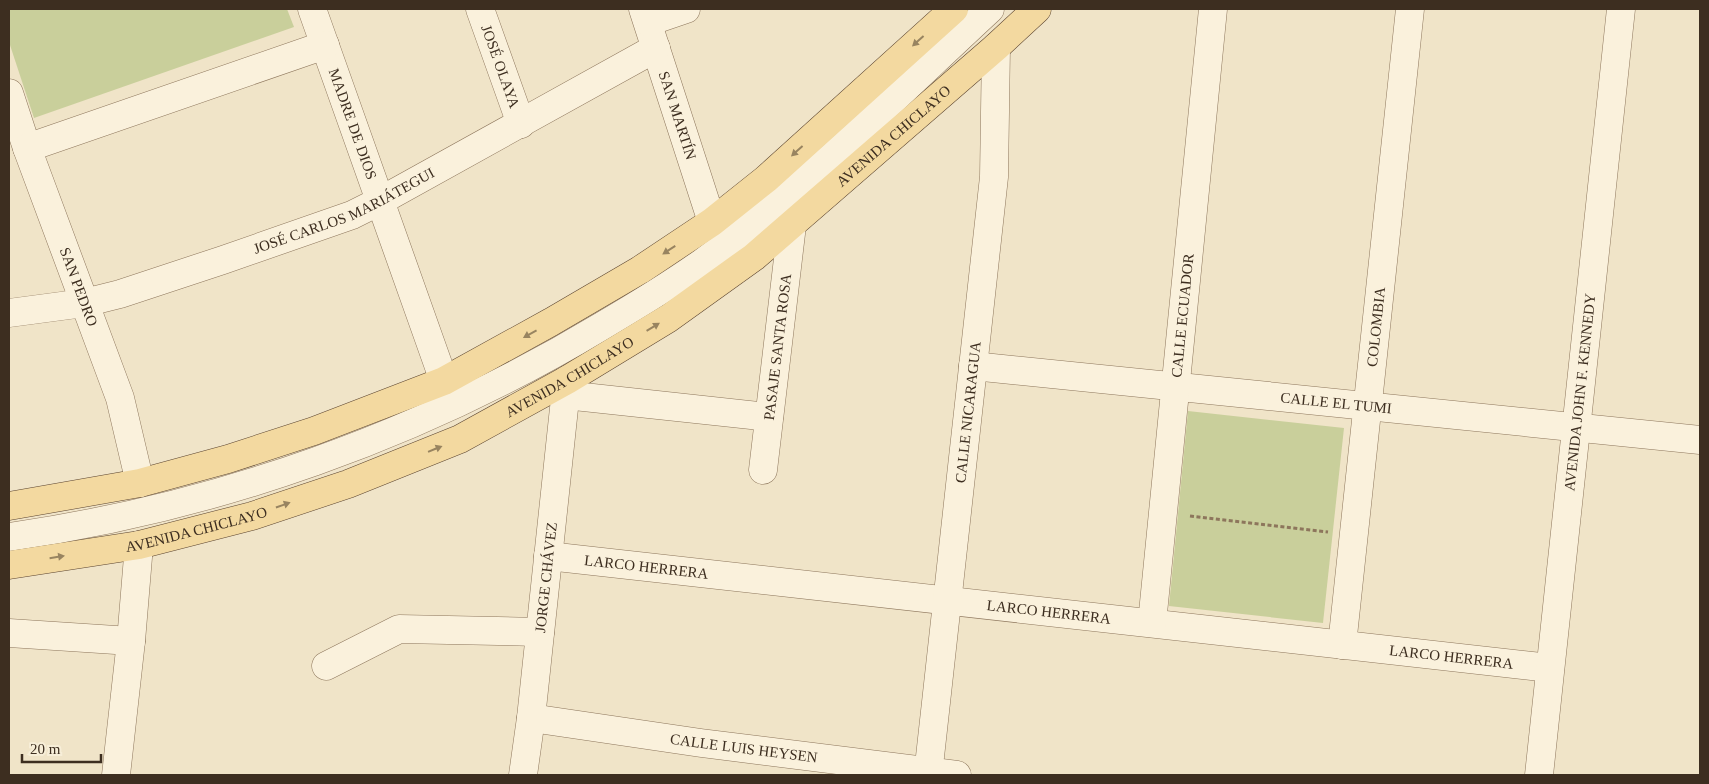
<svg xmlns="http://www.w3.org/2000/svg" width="1709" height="784" font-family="'Times New Roman',serif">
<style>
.green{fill:#c9cf9b}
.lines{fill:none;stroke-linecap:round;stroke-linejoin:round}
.minor-casing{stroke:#8d765c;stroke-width:29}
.major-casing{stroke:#5b4430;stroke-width:29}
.path{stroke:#8d765c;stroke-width:3;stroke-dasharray:4 2.5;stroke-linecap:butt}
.minor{stroke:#faf1dc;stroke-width:28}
.major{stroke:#f3d9a0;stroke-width:28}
.oneway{fill:#988460}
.labels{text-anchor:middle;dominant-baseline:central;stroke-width:4;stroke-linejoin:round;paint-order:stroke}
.street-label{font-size:15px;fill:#3d2e20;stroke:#f7eed8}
</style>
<rect width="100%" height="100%" fill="#f0e4c8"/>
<g class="green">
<polygon points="9,9 287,9 294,27 34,118 9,42"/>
<polygon points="1188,411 1344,428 1323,623 1169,606"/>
</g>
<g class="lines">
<g class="minor-casing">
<g id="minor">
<path id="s1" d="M312 9 444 381"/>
<path id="s2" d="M480 9 521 124"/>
<path id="s3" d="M643 9 712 222"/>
<polyline points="648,22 686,9"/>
<path id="s4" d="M9 93 27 148 120 398 140 483"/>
<polyline points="27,148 325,45"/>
<path id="s5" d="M9 313 84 303 120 294 223 260 352 215 380 201 656 48"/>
<path id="s6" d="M973 366 1700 440"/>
<polyline points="565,395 769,417"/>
<path id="s7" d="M763 470 792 225"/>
<path d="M9 537C218 507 421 435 602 326 636 306 671 285 703 262 806 187 897 95 990 9"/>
<path id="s8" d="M548 556 1550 668"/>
<path id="s9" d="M1152 623 1213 9"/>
<polyline points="9,633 131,641"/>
<path id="s10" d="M1342 645 1410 9"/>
<polyline points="326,666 399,629 540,632"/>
<path id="s11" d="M531 718 701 743 957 775"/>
<polyline points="116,775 131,641 139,545"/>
<path id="s12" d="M523 775 531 718 567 380"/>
<path id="s13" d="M928 775 994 177 996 47"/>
<path id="s14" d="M1539 775 1621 9"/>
</g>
</g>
<g class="major-casing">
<g id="major">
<polyline points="9,506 140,483 228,459 314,431 444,381 551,322 640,270 712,222 766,179 954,9"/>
<path id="s15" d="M9 565 139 545 252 516 348 484 460 439 567 380 669 318 754 257 996 47 1037 9"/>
</g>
</g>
<polyline class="path" points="1190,516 1328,532"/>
<use href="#minor" class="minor"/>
<use href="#major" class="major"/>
</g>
<defs><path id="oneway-solid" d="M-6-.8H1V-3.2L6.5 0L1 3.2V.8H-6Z" transform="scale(1.25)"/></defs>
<g class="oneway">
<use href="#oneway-solid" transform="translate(918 41) rotate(138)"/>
<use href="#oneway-solid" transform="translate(797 151) rotate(138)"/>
<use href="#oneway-solid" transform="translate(669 250) rotate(147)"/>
<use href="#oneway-solid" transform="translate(653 327) rotate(-31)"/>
<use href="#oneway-solid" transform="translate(530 334) rotate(151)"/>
<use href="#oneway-solid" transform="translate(435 449) rotate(-22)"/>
<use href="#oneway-solid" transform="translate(283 505) rotate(-19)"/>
<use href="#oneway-solid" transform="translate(57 557) rotate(-9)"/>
</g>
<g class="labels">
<g class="street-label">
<text stroke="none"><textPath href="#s2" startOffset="61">JOSÉ OLAYA</textPath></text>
<text stroke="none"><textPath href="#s3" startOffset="112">SAN MARTÍN</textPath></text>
<text stroke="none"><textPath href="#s1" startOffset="122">MADRE DE DIOS</textPath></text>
<text stroke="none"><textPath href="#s15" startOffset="1001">AVENIDA CHICLAYO</textPath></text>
<text stroke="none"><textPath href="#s5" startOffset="352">JOSÉ CARLOS MARIÁTEGUI</textPath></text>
<text stroke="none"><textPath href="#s4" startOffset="206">SAN PEDRO</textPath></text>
<text stroke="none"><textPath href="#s9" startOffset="309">CALLE ECUADOR</textPath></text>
<text stroke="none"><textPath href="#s10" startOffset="320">COLOMBIA</textPath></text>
<text stroke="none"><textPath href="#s7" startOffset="124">PASAJE SANTA ROSA</textPath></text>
<text stroke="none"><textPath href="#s15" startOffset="596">AVENIDA CHICLAYO</textPath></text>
<text stroke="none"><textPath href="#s14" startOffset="385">AVENIDA JOHN F. KENNEDY</textPath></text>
<text stroke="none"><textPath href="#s6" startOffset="365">CALLE EL TUMI</textPath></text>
<text stroke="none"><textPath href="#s13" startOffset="365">CALLE NICARAGUA</textPath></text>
<text stroke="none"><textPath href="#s15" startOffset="191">AVENIDA CHICLAYO</textPath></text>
<text stroke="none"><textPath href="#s8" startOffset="99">LARCO HERRERA</textPath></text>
<text stroke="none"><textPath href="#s12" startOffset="199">JORGE CHÁVEZ</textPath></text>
<text stroke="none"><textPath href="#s8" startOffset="504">LARCO HERRERA</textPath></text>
<text stroke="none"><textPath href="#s8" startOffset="909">LARCO HERRERA</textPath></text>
<text stroke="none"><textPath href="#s11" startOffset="215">CALLE LUIS HEYSEN</textPath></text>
</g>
</g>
<rect width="1709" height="784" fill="none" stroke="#3d2e20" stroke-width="20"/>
<path d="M22 754v8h79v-8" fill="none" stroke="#3d2e20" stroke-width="2.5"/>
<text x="30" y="754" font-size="15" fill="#3d2e20" stroke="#f7eed8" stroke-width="4" paint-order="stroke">20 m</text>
</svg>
